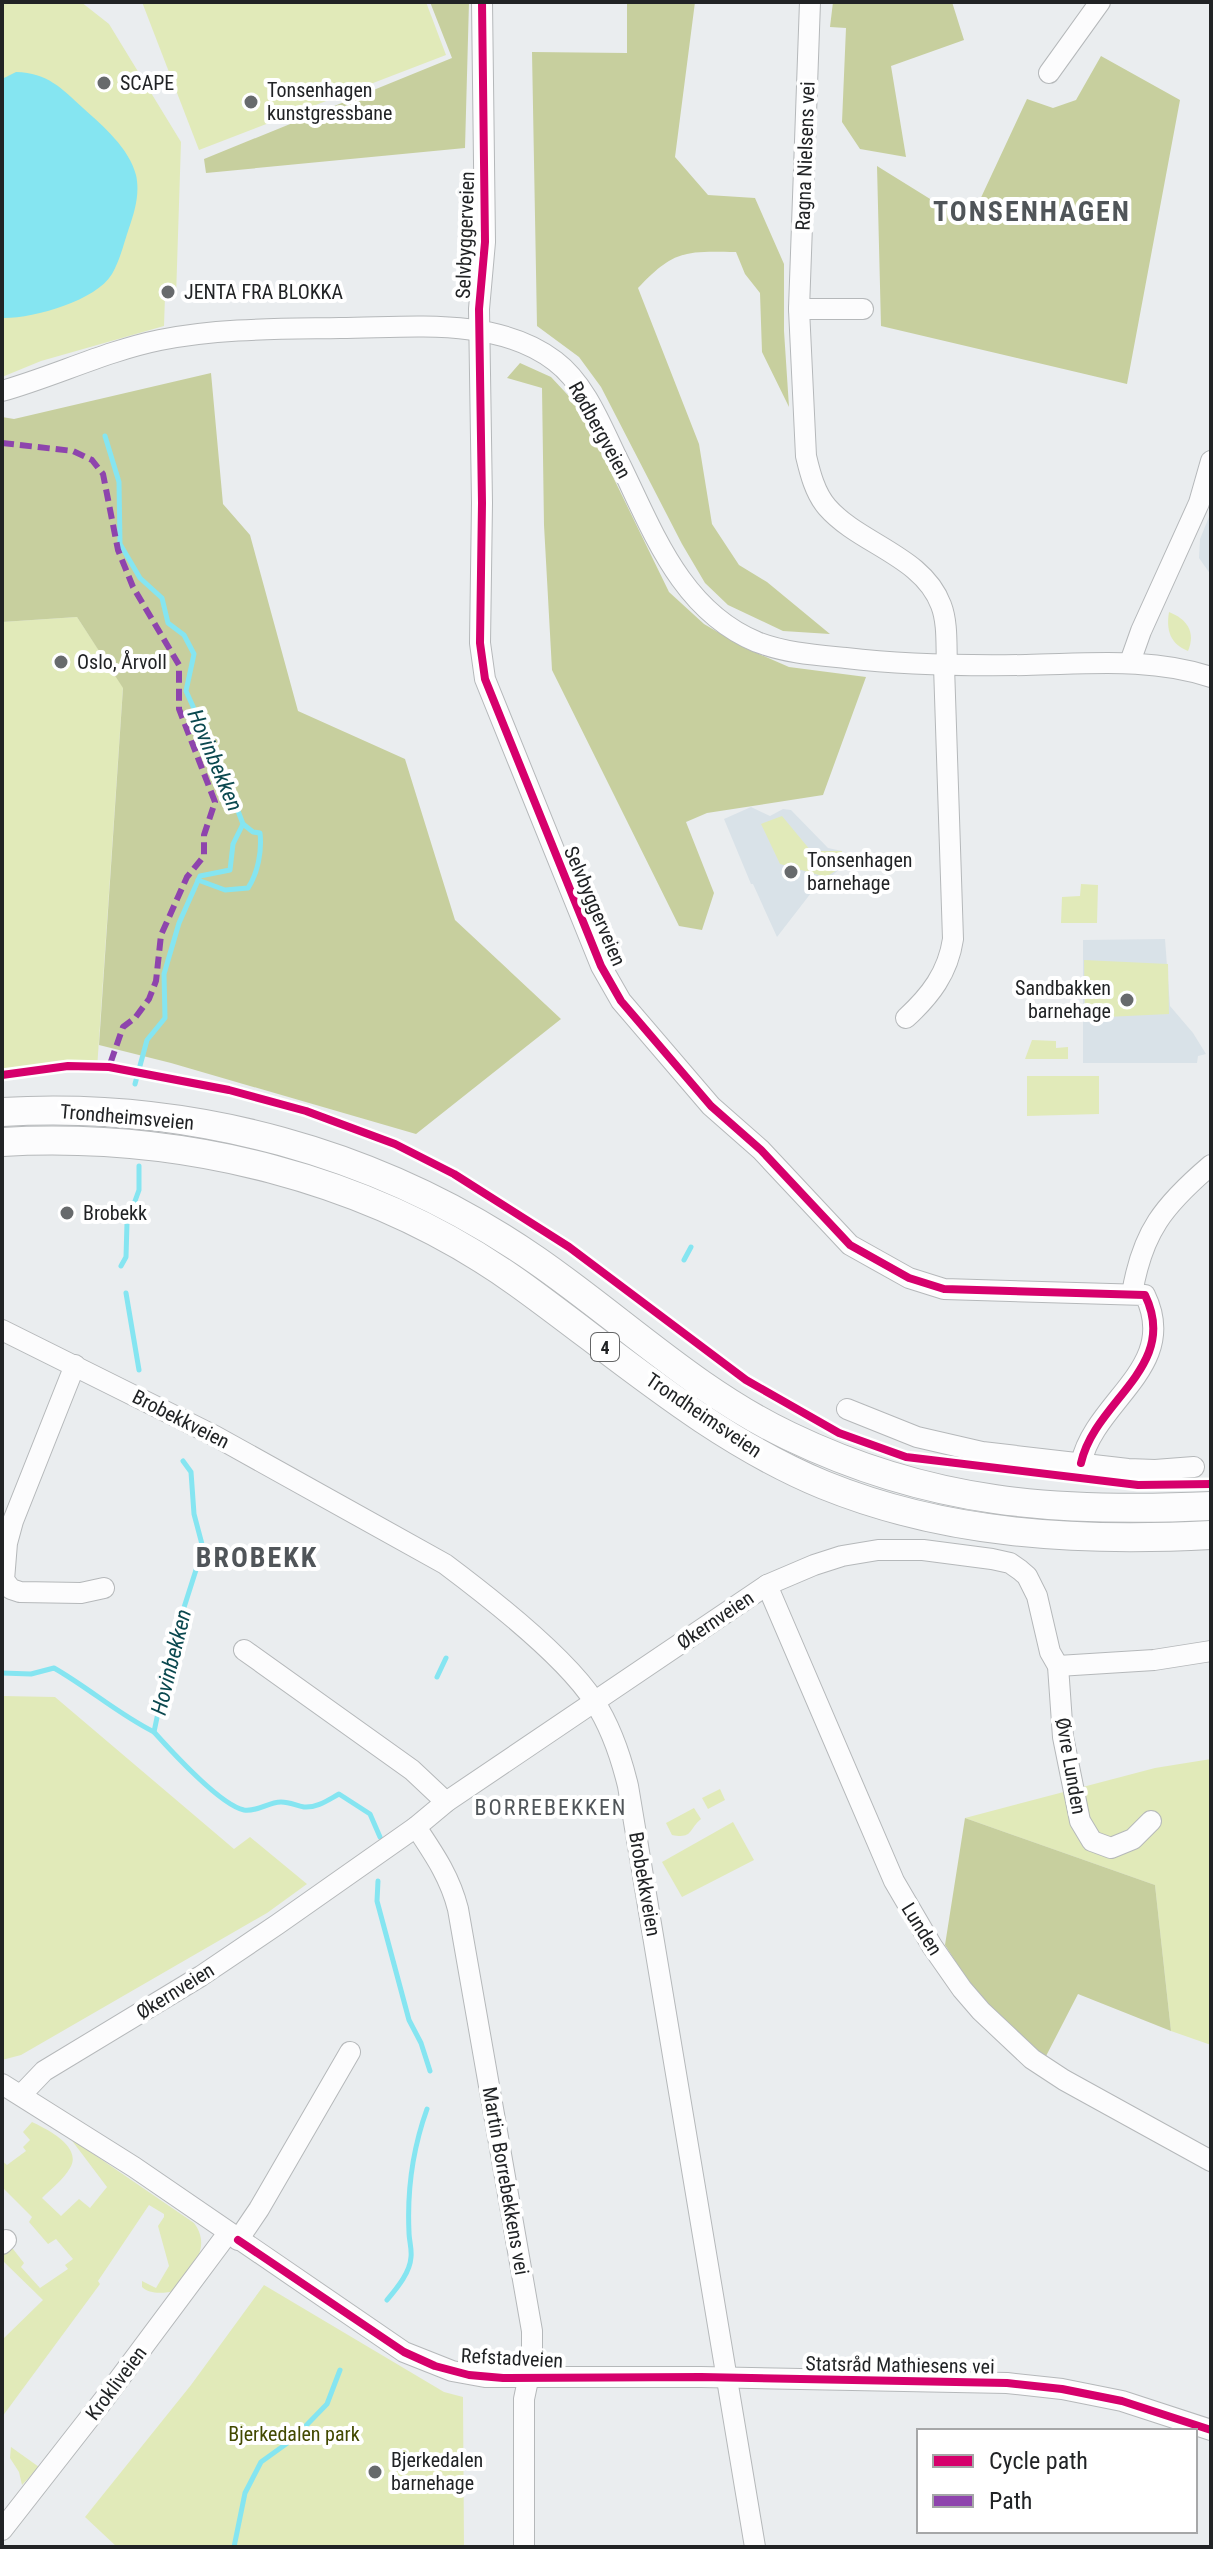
<svg xmlns="http://www.w3.org/2000/svg" width="1213" height="2549" font-family="'Roboto Condensed',sans-serif">
<style>
.built{fill:#d9e2e8}
.green{fill:#e1eab9}
.forest{fill:#c7cf9e}
.water{fill:#85e5f1}
.lines{fill:none;stroke-linecap:round;stroke-linejoin:round}
.stream{stroke:#85e5f1;stroke-width:5}
.minor-casing{stroke:#b5b8ba;stroke-width:22}
.highway-casing{stroke:#b5b8ba;stroke-width:30}
.minor{stroke:#fcfcfd;stroke-width:20}
.highway{stroke:#fcfcfd;stroke-width:28}
.quiet{stroke:#8e44ad;stroke-width:6;stroke-dasharray:12 6;stroke-linecap:butt}
.cycleway-casing{stroke:#fff;stroke-width:13}
.cycleway{stroke:#d6006c;stroke-width:8}
.poi-dot{fill:#676a6c;stroke:#fff;stroke-width:3}
.labels{text-anchor:middle;dominant-baseline:central;stroke-width:8;stroke-linejoin:round;paint-order:stroke}
.shield{fill:#fff;stroke:#646566;stroke-width:2}
.shield-label{font-size:18px;font-weight:bold;fill:#212325}
.poi-label{font-size:20px;fill:#212325;stroke:#fff;text-anchor:start}
.street-label{font-size:20px;fill:#212325;stroke:#fff}
.park-label{font-size:20px;fill:#424900;stroke:#fff}
.water-label{font-size:22px;font-style:italic;fill:#0a484f;stroke:#fff}
.neighbourhood-label{font-size:22px;letter-spacing:2px;fill:#505559;stroke:#fff}
.district-label{font-size:28px;font-weight:bold;letter-spacing:2px;fill:#505559;stroke:#fff}
</style>
<rect width="100%" height="100%" fill="#eaedef"/>
<g class="built">
<polygon points="1211,512 1211,575 1199,558 1200,539"/>
<polygon points="751,807 770,816 783,809 791,810 828,848 842,851 846,864 811,893 777,937 753,884 751,884 724,819"/>
<polygon points="1165,939 1170,1006 1193,1033 1206,1054 1198,1056 1197,1063 1083,1063 1083,940"/>
</g>
<g class="green">
<polygon points="2,2 81,2 109,24 181,142 176,297 165,296 164,326 41,361 2,377"/>
<polygon points="142,2 426,2 446,55 199,150"/>
<path d="M1169 612C1187 619 1196 632 1188 651 1170 644 1166 630 1169 612Z"/>
<polygon points="77,617 123,687 97,1069 2,1074 2,622"/>
<polygon points="782,816 811,851 842,851 840,868 826,877 780,864 761,824"/>
<polygon points="1081,884 1098,885 1097,923 1061,923 1062,897 1080,896"/>
<polygon points="1084,960 1168,964 1169,1014 1085,1018"/>
<polygon points="1032,1040 1056,1041 1056,1048 1068,1047 1068,1059 1025,1059"/>
<polygon points="1027,1076 1099,1076 1099,1114 1027,1116"/>
<polygon points="2,1696 55,1697 234,1849 250,1837 307,1884 267,1913 21,2055 2,2060"/>
<polygon points="1211,1759 1211,2045 1171,2031 1155,1885 965,1818 1155,1768"/>
<polygon points="720,1789 725,1800 708,1809 702,1798"/>
<path d="M694 1808 701 1819C688 1830 693 1839 672 1835L666 1823Z"/>
<polygon points="733,1822 754,1860 682,1897 662,1862"/>
<path d="M32 2122C47 2129 83 2147 70 2168 64 2179 51 2189 42 2198L61 2216 79 2199 90 2208 107 2187 70 2138 194 2223C213 2248 190 2270 175 2291 165 2293 150 2295 142 2287V2281L156 2288 169 2266 158 2226 164 2217V2214L149 2205 98 2281 100 2284 2 2417V2340L43 2300 2 2260V2252L6 2249H13L24 2263 21 2267 40 2288 68 2269 65 2265 73 2259 56 2239 48 2244 29 2222 32 2217 2 2187V2161L7 2165 26 2151 23 2147 30 2140 23 2132Z"/>
<polygon points="264,2285 444,2392 463,2397 464,2547 117,2547 85,2517 191,2385"/>
<polygon points="11,2447 39,2467 22,2485 19,2472 10,2458"/>
</g>
<g class="forest">
<polygon points="430,2 469,2 465,148 206,173 204,159 452,58"/>
<path d="M627 2H695L675 157 708 195 755 198 784 264V331L789 407 762 352 760 293 745 274 736 252C685 251 674 250 638 288L699 444 712 524 739 565 767 582 830 634 783 631 728 605 705 583 682 544 601 387 579 357 537 326 532 52 627 53Z"/>
<polygon points="833,2 952,2 964,40 891,66 906,157 860,149 842,122 846,28 830,27"/>
<polygon points="1101,56 1180,100 1127,384 881,326 877,166 935,202 978,204 1027,99 1053,108 1076,100"/>
<polygon points="520,363 551,377 579,407 669,592 704,624 745,648 789,667 866,677 823,795 707,813 686,822 714,893 702,930 679,926 552,670 544,525 542,388 507,378"/>
<polygon points="211,373 223,504 250,535 298,711 405,759 455,920 561,1019 416,1134 171,1063 99,1045 123,688 77,617 2,622 2,417 14,419"/>
<polygon points="965,1818 1155,1885 1171,2031 1078,1994 1045,2058 981,2001 945,1945"/>
</g>
<path class="water" d="M16 72C48 73 61 88 83 108 103 126 129 148 136 175 140 193 135 211 129 228 124 243 120 260 112 274 96 301 32 319 2 318V79Z"/>
<g class="lines">
<g class="stream">
<polyline points="105,436 119,482 120,544 140,578 162,598 168,623 184,635 194,654 186,691 225,777 243,824 233,844 230,870 200,876 179,923 164,974 165,1018 147,1040 135,1084"/>
<path d="M198 880 225 890 248 888C258 873 262 851 260 833L253 832 243 824"/>
<polyline points="684,1260 691,1247"/>
<polyline points="121,1266 126,1257 127,1223 139,1190 139,1166"/>
<polyline points="126,1293 139,1370"/>
<path d="M183 1461 191 1472 194 1514 203 1548 172 1645 154 1732C172 1752 220 1805 244 1810 258 1812 268 1802 281 1802 291 1802 296 1806 304 1807 317 1808 328 1800 339 1794L370 1814 380 1837"/>
<path d="M2 1673 31 1674 54 1668C89 1688 118 1714 154 1732"/>
<polyline points="437,1677 446,1658"/>
<polyline points="378,1881 377,1901 409,2020 421,2043 430,2071"/>
<path d="M387 2300C397 2288 410 2273 411 2257 412 2249 409 2240 409 2232 407 2190 413 2148 427 2109"/>
<polyline points="234,2547 245,2493 261,2462 293,2439 327,2404 340,2370"/>
</g>
<g class="minor-casing">
<g id="minor">
<path d="M482 2 485 242 479 309 482 503 480 643 485 679 601 966 621 1001 711 1106 761 1150 850 1245 909 1278 944 1289 1145 1295C1180 1367 1095 1400 1081 1463"/>
<path d="M810 2 799 309 806 456C810 473 815 493 827 507 859 544 923 556 941 605 948 623 946 646 947 666"/>
<polyline points="1049,73 1100,2"/>
<polyline points="799,309 863,309"/>
<path d="M2 391C55 376 106 351 160 340 220 328 279 329 340 328 409 328 496 316 555 361 588 386 603 431 621 466 654 534 682 611 757 642 786 653 816 655 846 658 906 665 965 666 1026 665 1088 664 1150 657 1211 677"/>
<polyline points="1130,662 1141,631 1199,503 1211,461"/>
<path d="M906 1018C930 996 948 973 953 939L944 666"/>
<path d="M1132 1294C1142 1232 1164 1205 1211 1165"/>
<path d="M2 1330 215 1436 445 1564C489 1597 565 1656 594 1701 611 1727 621 1757 628 1786L755 2547"/>
<polyline points="75,1365 13,1521 7,1543 4,1580 11,1589 20,1592 81,1593 104,1588"/>
<polyline points="847,1409 917,1437 982,1452 1128,1469 1155,1470 1194,1467"/>
<polyline points="767,1585 894,1881 932,1946 962,1989 981,2011 1032,2059 1064,2080 1211,2161"/>
<polyline points="244,1650 412,1770 446,1802"/>
<polyline points="1058,1666 1154,1660 1211,1651"/>
<path d="M416 1827C434 1854 450 1877 458 1909L532 2331V2361L524 2399V2547"/>
<polyline points="2,2084 134,2167 404,2352 452,2371 485,2377 701,2377 1007,2383 1062,2389 1122,2401 1211,2430"/>
<polyline points="21,2095 44,2071 201,1976 278,1924 416,1827 446,1802 767,1585 814,1565 842,1556 878,1550 923,1550 992,1559 1010,1563 1020,1570 1027,1576 1037,1596 1050,1652 1058,1666 1063,1737 1080,1821 1092,1841 1111,1848 1133,1839 1151,1821"/>
<polyline points="238,2240 259,2209 350,2052"/>
<polyline points="2,2244 6,2240"/>
<polyline points="2,2530 102,2402 228,2233"/>
</g>
</g>
<g class="highway-casing">
<g id="highway">
<path d="M2 1112C191 1101 380 1152 536 1260 620 1318 696 1392 789 1436 930 1504 1057 1513 1211 1506"/>
<path d="M2 1142C182 1132 370 1177 518 1283 617 1354 710 1438 824 1485 947 1535 1080 1542 1211 1535"/>
</g>
</g>
<use href="#minor" class="minor"/>
<use href="#highway" class="highway"/>
<polyline class="quiet" points="2,443 73,451 92,460 103,474 118,550 133,587 179,665 179,709 215,802 204,835 204,856 187,877 161,935 156,981 149,999 135,1018 123,1027 109,1067"/>
<g class="cycleway-casing">
<g id="cycleway">
<path d="M482 2 485 242 479 309 482 503 480 643 485 679 601 966 621 1001 711 1106 761 1150 850 1245 909 1278 944 1289 1145 1295C1180 1367 1095 1400 1081 1463"/>
<polyline points="2,1075 68,1066 109,1067 229,1090 306,1111 395,1144 454,1174 569,1247 746,1380 839,1433 906,1457 1138,1485 1211,1484"/>
<polyline points="238,2240 404,2352 435,2366 469,2375 503,2378 701,2377 1007,2383 1062,2389 1122,2401 1211,2430"/>
</g>
</g>
<use href="#cycleway" class="cycleway"/>
</g>
<g class="poi-dot">
<circle cx="104" cy="83" r="8"/>
<circle cx="251" cy="102" r="8"/>
<circle cx="168" cy="292" r="8"/>
<circle cx="61" cy="662" r="8"/>
<circle cx="791" cy="872" r="8"/>
<circle cx="1127" cy="1000" r="8"/>
<circle cx="67" cy="1213" r="8"/>
<circle cx="375" cy="2472" r="8"/>
</g>
<g class="labels">
<rect class="shield" x="591" y="1333" width="28" height="28" rx="6"/>
<g class="shield-label">
<text x="605" y="1347">4</text>
</g>
<g class="poi-label">
<text x="120" y="83">SCAPE</text>
<text x="267" y="90">Tonsenhagen<tspan x="267" dy="23">kunstgressbane</tspan></text>
<text x="184" y="292">JENTA FRA BLOKKA</text>
<text x="77" y="662">Oslo, Årvoll</text>
<text x="807" y="860">Tonsenhagen<tspan x="807" dy="23">barnehage</tspan></text>
<text x="1111" y="988" text-anchor="end">Sandbakken<tspan x="1111" dy="23">barnehage</tspan></text>
<text x="83" y="1213">Brobekk</text>
<text x="391" y="2460">Bjerkedalen<tspan x="391" dy="23">barnehage</tspan></text>
</g>
<g class="street-label">
<text transform="translate(805 156) rotate(-88)">Ragna Nielsens vei</text>
<text transform="translate(465 235) rotate(-88)">Selvbyggerveien</text>
<text transform="translate(600 430) rotate(61)">Rødbergveien</text>
<text transform="translate(595 906) rotate(67)">Selvbyggerveien</text>
<text transform="translate(127 1117) rotate(5)">Trondheimsveien</text>
<text transform="translate(704 1415) rotate(34)">Trondheimsveien</text>
<text transform="translate(181 1419) rotate(27)">Brobekkveien</text>
<text transform="translate(715 1620) rotate(-34)">Økernveien</text>
<text transform="translate(1071 1766) rotate(80)">Øvre Lunden</text>
<text transform="translate(645 1884) rotate(80)">Brobekkveien</text>
<text transform="translate(922 1929) rotate(58)">Lunden</text>
<text transform="translate(175 1991) rotate(-32)">Økernveien</text>
<text transform="translate(506 2181) rotate(80)">Martin Borrebekkens vei</text>
<text transform="translate(512 2358) rotate(3)">Refstadveien</text>
<text transform="translate(900 2365) rotate(1)">Statsråd Mathiesens vei</text>
<text transform="translate(116 2383) rotate(-53)">Krokliveien</text>
</g>
<g class="park-label">
<text x="294" y="2434">Bjerkedalen park</text>
</g>
<g class="water-label">
<text transform="translate(215 760) rotate(67)">Hovinbekken</text>
<text transform="translate(171 1662) rotate(-76)">Hovinbekken</text>
</g>
<g class="neighbourhood-label">
<text x="551" y="1807">BORREBEKKEN</text>
</g>
<g class="district-label">
<text x="1032" y="211">TONSENHAGEN</text>
<text x="257" y="1557">BROBEKK</text>
</g>
</g>
<rect width="1213" height="2549" fill="none" stroke="#212325" stroke-width="8"/>
<rect x="917" y="2429" width="280" height="104" fill="#ffffff" stroke="#a6a7a8" stroke-width="2"/>
<rect x="933" y="2455" width="40" height="12" fill="#d6006c" stroke="#a6a7a8" stroke-width="2"/>
<text x="989" y="2469" font-size="24" fill="#212325">Cycle path</text>
<rect x="933" y="2495" width="40" height="12" fill="#8e44ad" stroke="#a6a7a8" stroke-width="2"/>
<text x="989" y="2509" font-size="24" fill="#212325">Path</text>
</svg>
